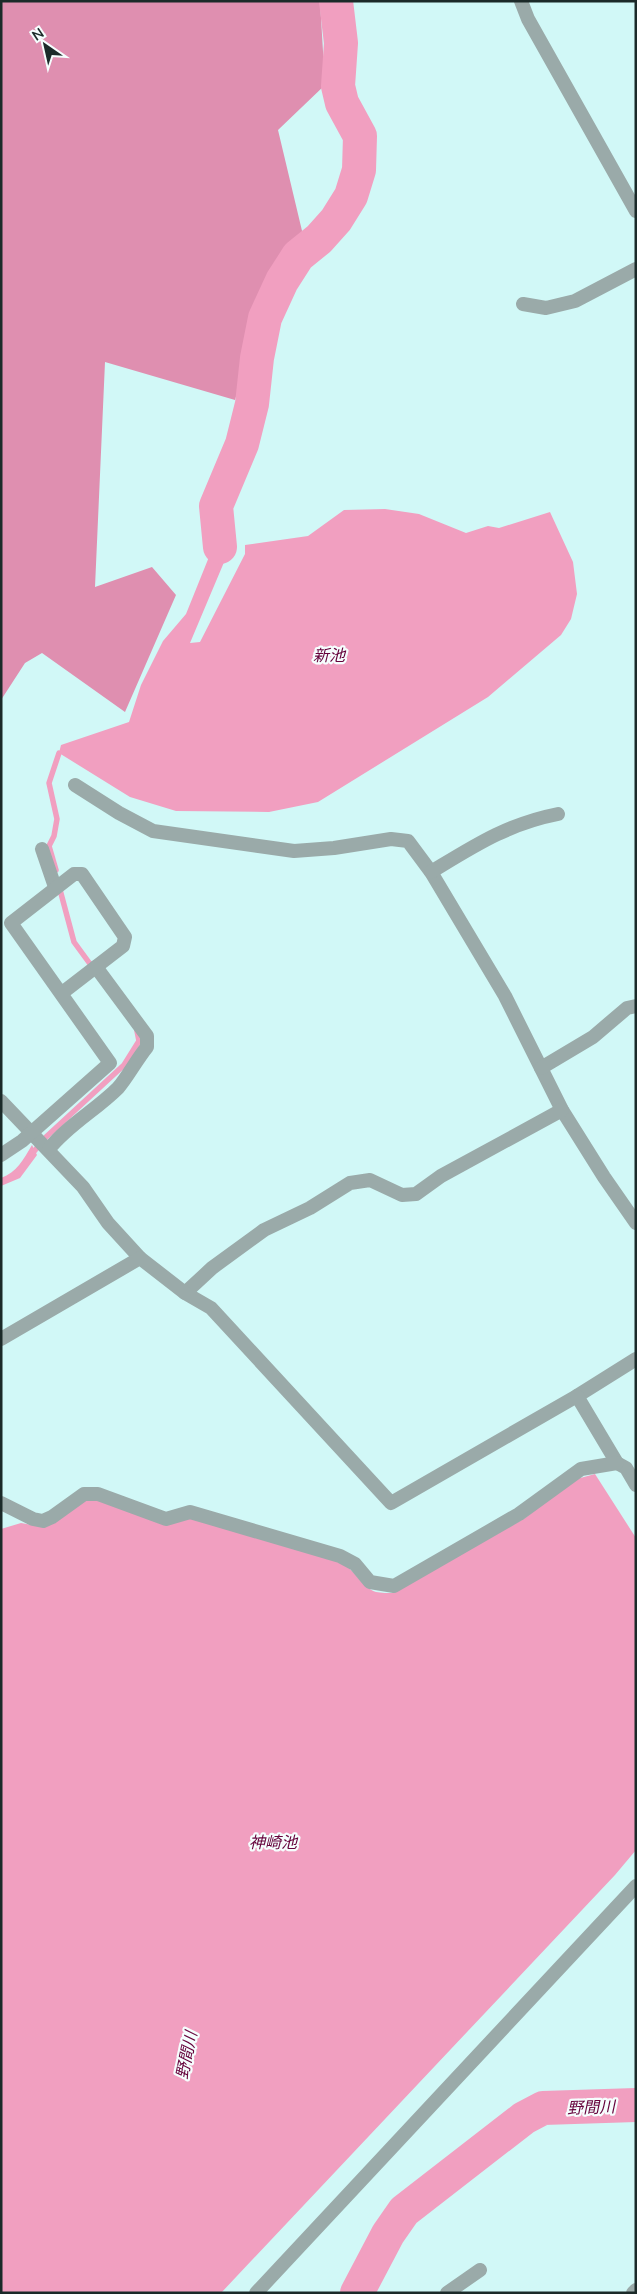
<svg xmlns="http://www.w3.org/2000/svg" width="637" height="2294" font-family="Mulish,'Noto Sans JP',sans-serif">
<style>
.forest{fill:#df8fb0}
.water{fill:#f19fc0}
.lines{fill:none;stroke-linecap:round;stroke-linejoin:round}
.stream{stroke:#f19fc0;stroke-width:5.5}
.river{stroke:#f19fc0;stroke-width:34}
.minor{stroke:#9aaaa9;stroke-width:14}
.labels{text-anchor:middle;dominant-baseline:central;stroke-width:4.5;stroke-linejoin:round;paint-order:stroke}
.water-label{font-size:16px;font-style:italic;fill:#65023b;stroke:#f6fefe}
</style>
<rect width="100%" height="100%" fill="#d1f8f7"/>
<polygon class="forest" points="1,1 320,1 325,85 278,130 303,235 272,273 235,400 105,362 95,587 152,567 176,595 125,712 42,653 25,663 1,700"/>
<g class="water">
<polygon points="385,509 419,514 466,533 488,526 499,528 550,512 573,562 577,594 571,619 561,635 488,697 318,802 269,812 176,811 130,797 59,753 61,745 129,722 141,685 163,641 186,614 213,547 230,548 190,643 200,642 245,554 245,545 308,536 344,510"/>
<path d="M32 1145 37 1155 20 1178 1 1186V1178C17 1172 23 1160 32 1145Z"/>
<path d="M595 1474 636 1538V1850L615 1875 221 2293H1V1529L21 1523 38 1526 85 1500 102 1498 188 1518 339 1561C355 1569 361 1587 376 1592 381 1593 388 1593 393 1593L525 1518 573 1480Z"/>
</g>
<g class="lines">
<g class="stream">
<polyline points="56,870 49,846 54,836 57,819 49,783 59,753"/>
<polyline points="59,886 74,942 93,968"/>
<polyline points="31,1155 46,1137 124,1065 139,1041 137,1031"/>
</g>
<g class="river">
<polyline points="220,547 216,506 242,444 252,404 257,358 265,318 282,281 298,256 319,239 336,220 351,196 359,170 360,136 342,103 338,86 341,43 336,1"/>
<polyline points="357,2293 388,2234 404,2211 524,2118 543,2108 636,2105"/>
</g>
<g class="minor">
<polyline points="521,1 528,19 636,211"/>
<polyline points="523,304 546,308 575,301 636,269"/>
<polyline points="75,785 119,813 153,831 294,851 334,848 391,839 408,841 431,872 505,996 562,1110 604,1177 636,1223"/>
<polyline points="42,849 55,887"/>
<path d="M431 872C474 846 507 824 558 814"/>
<polyline points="541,1068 593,1037 627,1008 636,1006"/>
<polyline points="1,1101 83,1187 108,1223 140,1258"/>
<path d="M49 1149C68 1125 96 1110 118 1088 127 1078 137 1059 147 1047V1036L96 967"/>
<polyline points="1,1155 22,1141 110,1063 11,923 74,874 82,874 125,937 123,946 62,993"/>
<polyline points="185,1293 212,1268 264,1230 310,1208 350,1183 370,1180 402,1195 416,1194 441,1176 562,1110"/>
<polyline points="1,1339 140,1258 185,1293 211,1308 391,1503 577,1396 636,1359"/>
<polyline points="577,1396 617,1463 626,1468 636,1485"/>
<polyline points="1,1503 33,1519 43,1521 52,1517 84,1494 98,1494 166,1519 190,1512 340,1556 355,1564 370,1582 394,1586 519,1514 581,1469 617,1463"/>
<polyline points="256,2293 636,1886"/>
<polyline points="447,2293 480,2270"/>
<polyline points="633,2293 636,2290"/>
</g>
</g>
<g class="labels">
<g class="water-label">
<text x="329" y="655">新池</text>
<text x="273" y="1842">神崎池</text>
<text transform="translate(186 2055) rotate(-78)">野間川</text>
<text transform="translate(591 2107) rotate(-2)">野間川</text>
</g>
</g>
<rect width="637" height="2294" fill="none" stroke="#1b2a29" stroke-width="5"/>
<g transform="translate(45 45) rotate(326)" stroke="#f6fefe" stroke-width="4" paint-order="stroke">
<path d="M0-4L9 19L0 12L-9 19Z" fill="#1b2a29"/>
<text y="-8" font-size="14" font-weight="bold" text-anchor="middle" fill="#1b2a29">N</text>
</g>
</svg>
